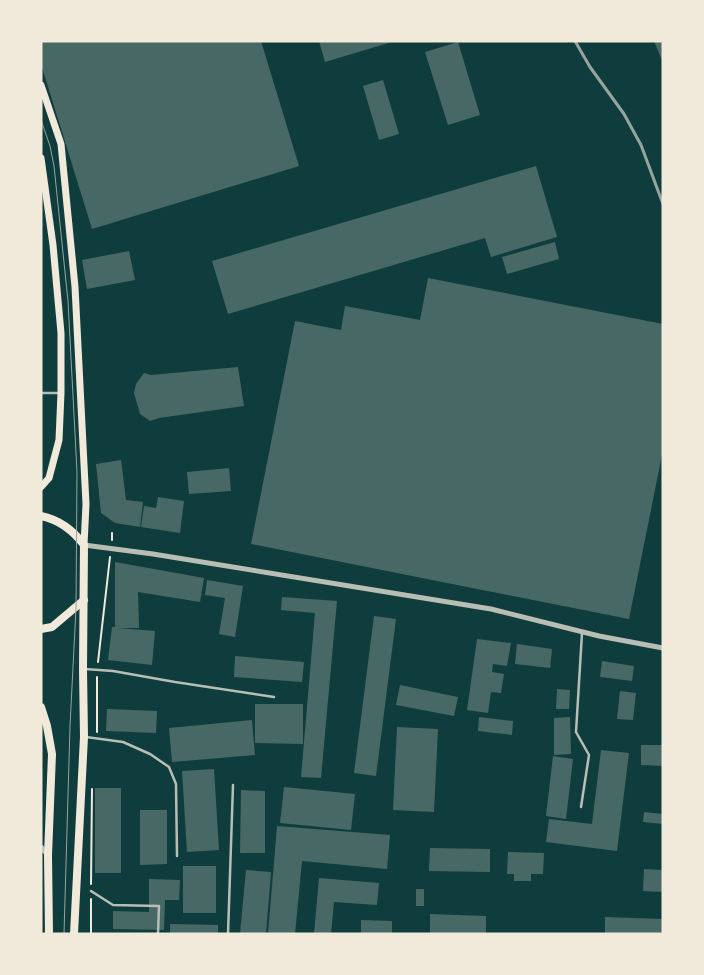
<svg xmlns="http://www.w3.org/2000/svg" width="704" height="975" font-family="Helvetica,sans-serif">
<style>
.building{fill:#486865}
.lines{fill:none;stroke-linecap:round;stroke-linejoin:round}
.path{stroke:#f1e9da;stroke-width:2}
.service{stroke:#b8beb3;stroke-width:2.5}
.minor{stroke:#b8beb3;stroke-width:5}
.secondary{stroke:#f1e9da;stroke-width:7}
.primary{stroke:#f1e9da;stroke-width:8}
.tram{stroke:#97a49c;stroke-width:1}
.rail{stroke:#97a49c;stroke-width:3}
</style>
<rect width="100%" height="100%" fill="#0f3d3e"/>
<g class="building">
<polygon points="41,41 261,41 299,166 92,229 41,64"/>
<polygon points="319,41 392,41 392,42 325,62"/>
<polygon points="654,41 663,41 663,63"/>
<polygon points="458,42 480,115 448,125 425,52"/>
<polygon points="383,80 399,134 379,140 363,86"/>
<polygon points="536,166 557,237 491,257 485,238 228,314 212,261"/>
<polygon points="555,242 559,259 507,274 502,257"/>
<polygon points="129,251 135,280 87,289 82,260"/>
<polygon points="428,278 663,324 663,450 629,619 251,544 295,321 341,330 345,306 420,320"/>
<polygon points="238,367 244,406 159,418 150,421 140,414 134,393 136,384 144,373 151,375"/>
<polygon points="121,460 126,500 143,502 140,527 115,523 101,513 96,464"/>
<polygon points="229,468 231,491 189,494 187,472"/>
<polygon points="158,497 184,501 180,533 141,527 144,506 156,508"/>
<polygon points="115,562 204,578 200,602 138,592 139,628 118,628 155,631 152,665 108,660 112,627 115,627"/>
<polygon points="207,580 243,586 235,637 219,634 225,598 205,595"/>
<polygon points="282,597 337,601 321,778 301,777 315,613 281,610"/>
<polygon points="374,616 396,619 376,776 354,773"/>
<polygon points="477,639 511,643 507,666 493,664 492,672 504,674 501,693 491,692 488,713 467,710"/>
<polygon points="517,644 552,649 550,668 515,664"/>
<polygon points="235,656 304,662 302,682 234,677"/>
<polygon points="602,661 634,666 632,681 600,677"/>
<polygon points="400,685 458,697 454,716 396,705"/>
<polygon points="557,689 570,690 569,709 556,709"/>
<polygon points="620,691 636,693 633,720 617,719"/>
<polygon points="255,704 303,704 303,744 255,743"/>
<polygon points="107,709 157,711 156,733 106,731"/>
<polygon points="479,717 513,721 512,735 478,731"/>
<polygon points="570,717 571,754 554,755 554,718"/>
<polygon points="252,720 255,755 172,762 169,728"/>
<polygon points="397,727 438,729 434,812 393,810"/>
<polygon points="641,745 663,745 663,766 641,765"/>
<polygon points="601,750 629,753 617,851 546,842 549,819 592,824"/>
<polygon points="553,756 573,759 566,819 546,816"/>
<polygon points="214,769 219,850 187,852 182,771"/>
<polygon points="284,787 355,794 351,830 280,823"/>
<rect x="95" y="788" width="26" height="85"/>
<polygon points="241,790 265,791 265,853 240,853"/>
<polygon points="140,810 167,810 167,864 140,865"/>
<polygon points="644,812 663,814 663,824 643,822"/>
<polygon points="277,826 390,835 387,869 302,861 295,934 268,934"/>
<polygon points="430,848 490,849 490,872 429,871"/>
<polygon points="508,852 544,853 543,874 531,874 531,881 514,881 514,874 507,874"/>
<rect x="183" y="866" width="33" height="47"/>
<polygon points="644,869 663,870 663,892 643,891"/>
<polygon points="246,870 271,872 266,934 240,934"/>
<polygon points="319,878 379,883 377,905 334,902 331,934 314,934"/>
<polygon points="149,879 180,880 179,900 165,900 164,930 113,929 113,911 149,912"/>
<rect x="416" y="889" width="8" height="17"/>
<polygon points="430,914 486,916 486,934 430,934"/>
<polygon points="605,917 663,919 663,934 605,934"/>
<polygon points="361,920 392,921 392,934 361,934"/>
<polygon points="170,924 218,925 218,934 170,934"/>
</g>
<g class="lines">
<g class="path">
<polyline points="112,540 112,533"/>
<polyline points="98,662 110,557"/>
<polyline points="97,732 97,677"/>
<polyline points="91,884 92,789"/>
<polyline points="91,899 91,934"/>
</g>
<g class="service">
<polyline points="41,393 60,393"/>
<polyline points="85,669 113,671 175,682 274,697"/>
<polyline points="86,737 123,742 150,754 169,767 176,784 177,856"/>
<polyline points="581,807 589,755 576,732 582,633"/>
<polyline points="91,891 113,905 159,906 158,934"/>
<polyline points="228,934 233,785"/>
</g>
<g class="minor">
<polyline points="84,545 153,554 491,609 599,636 663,648"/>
<polyline points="41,847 48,855"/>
</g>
<g class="secondary">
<polyline points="41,85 61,144 75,287 86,504 84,545"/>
<polyline points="41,158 53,245 61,333 61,393 59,440 49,478 41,487"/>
</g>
<g class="primary">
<path d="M41 516C60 520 73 530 84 545L83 669 84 737 74 934"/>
<polyline points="41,629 52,627 84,600"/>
<polyline points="41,707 47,726 52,754 48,855 49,934"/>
</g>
<polyline class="tram" points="41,120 50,146 54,166 68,301 77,472 76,608 70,726 64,934"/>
<polyline class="rail" points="575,41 590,67 624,114 641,145 663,204"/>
</g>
<rect width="704" height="975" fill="none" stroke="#f1e9da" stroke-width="85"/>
</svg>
